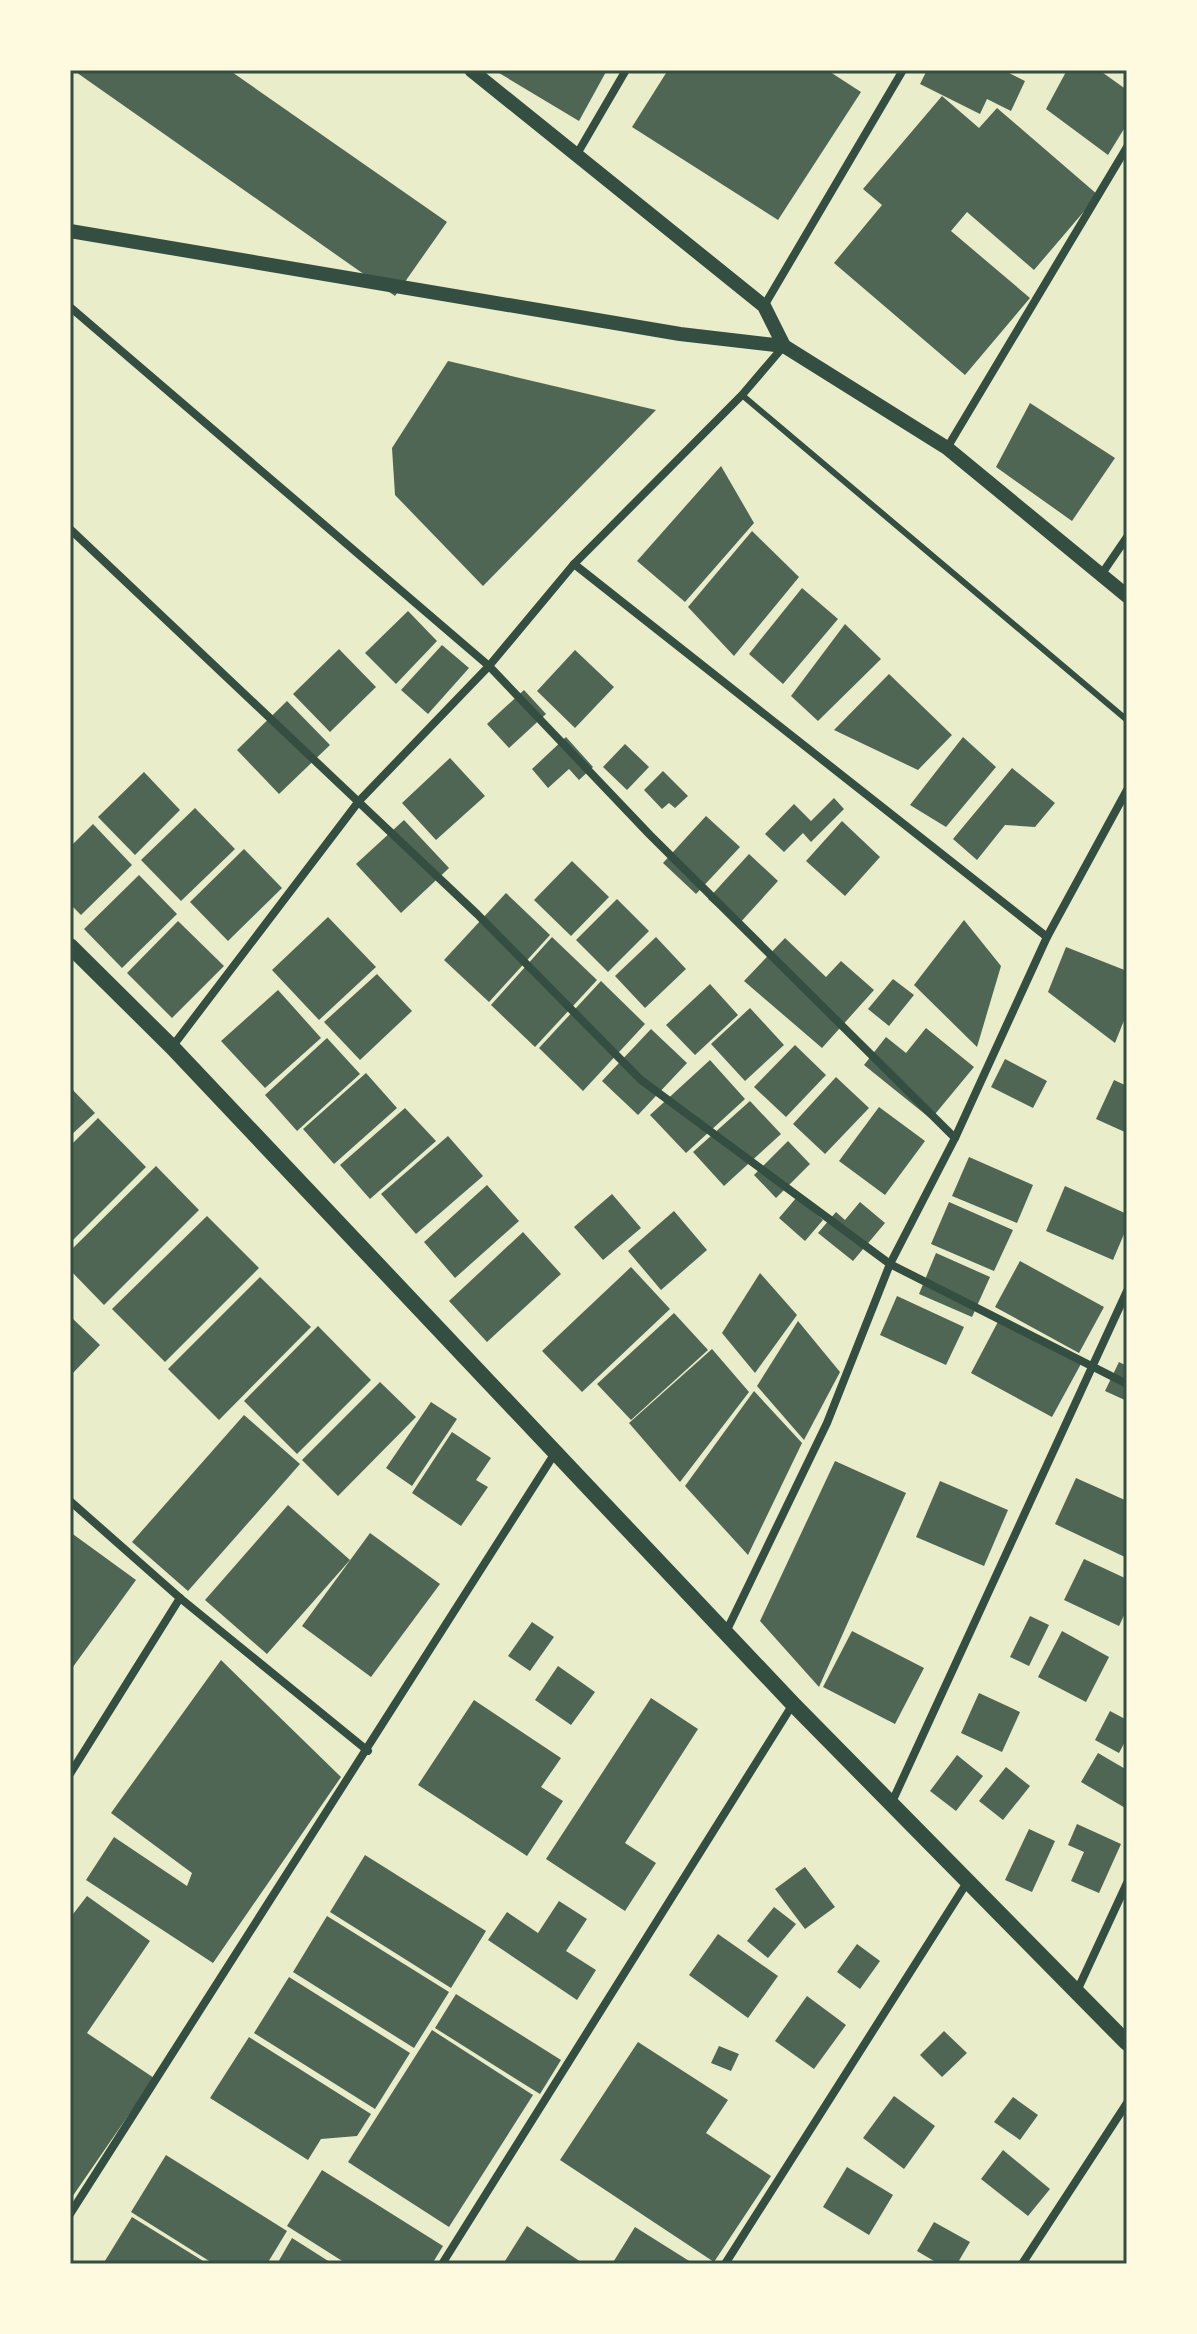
<svg xmlns="http://www.w3.org/2000/svg" width="1197" height="2334" font-family="'IBM Plex Serif',serif">
<style>
.building{fill:#4f6655}
.lines{fill:none;stroke-linecap:round;stroke-linejoin:round}
.service{stroke:#344e41;stroke-width:6}
.minor{stroke:#344e41;stroke-width:8}
.tertiary{stroke:#344e41;stroke-width:14}
.secondary{stroke:#344e41;stroke-width:16}
.neatline{fill:none;stroke:#344e41;stroke-width:3}
</style>
<rect width="100%" height="100%" fill="#e9edc9"/>
<g class="building">
<polygon points="73,70 229,70 447,222 395,296"/>
<polygon points="494,70 607,70 579,121"/>
<polygon points="668,70 827,70 861,92 778,220 632,127"/>
<polygon points="927,70 1003,70 1025,81 1011,111 987,99 980,114 920,84"/>
<polygon points="1067,70 1099,70 1127,90 1127,124 1108,155 1046,109"/>
<polygon points="942,96 979,128 997,108 1098,195 1034,270 967,212 951,231 1030,298 965,375 834,263 882,205 863,189"/>
<polygon points="448,361 656,410 483,586 395,495 392,448"/>
<polygon points="1030,403 1115,458 1072,521 996,467"/>
<polygon points="721,466 754,523 685,602 637,561"/>
<polygon points="752,531 799,577 734,656 688,607"/>
<polygon points="802,588 838,619 783,684 749,654"/>
<polygon points="408,611 437,641 396,684 365,653"/>
<polygon points="845,624 881,659 818,721 791,696"/>
<polygon points="442,645 469,668 428,714 401,690"/>
<polygon points="339,649 376,687 330,732 293,694"/>
<polygon points="575,650 614,687 575,728 537,691"/>
<polygon points="889,674 952,735 918,770 834,730"/>
<polygon points="524,690 546,714 509,748 487,724"/>
<polygon points="287,701 330,745 279,794 237,750"/>
<polygon points="566,737 593,767 579,780 569,769 548,788 532,769"/>
<polygon points="963,737 996,767 946,827 910,805"/>
<polygon points="625,744 649,767 627,790 603,767"/>
<polygon points="450,758 485,796 436,840 402,803"/>
<polygon points="1012,768 1055,803 1035,827 1005,825 977,860 953,839"/>
<polygon points="663,771 688,796 675,808 669,803 662,809 644,790"/>
<polygon points="144,772 180,810 135,855 98,817"/>
<polygon points="834,798 844,809 811,842 803,833 784,852 765,834 794,804 811,821"/>
<polygon points="195,808 235,849 181,901 141,860"/>
<polygon points="706,816 740,847 696,894 663,863"/>
<polygon points="404,820 449,868 401,913 356,864"/>
<polygon points="842,821 880,857 845,896 806,861"/>
<polygon points="93,824 132,865 81,915 70,904 70,847"/>
<polygon points="244,849 282,888 228,941 190,902"/>
<polygon points="749,854 778,881 738,925 708,899"/>
<polygon points="572,861 609,897 571,936 534,900"/>
<polygon points="139,875 177,914 122,968 84,929"/>
<polygon points="506,893 550,935 489,1002 444,960"/>
<polygon points="617,899 649,931 608,972 576,940"/>
<polygon points="328,917 376,967 319,1020 272,970"/>
<polygon points="964,920 1001,966 977,1047 914,985"/>
<polygon points="178,921 224,966 172,1018 127,973"/>
<polygon points="552,937 597,980 535,1047 491,1005"/>
<polygon points="656,937 686,969 645,1008 615,976"/>
<polygon points="785,938 826,977 841,961 874,990 822,1048 744,981"/>
<polygon points="1066,947 1127,971 1127,1013 1115,1043 1048,992"/>
<polygon points="377,974 412,1011 360,1060 324,1022"/>
<polygon points="893,979 914,995 889,1026 868,1009"/>
<polygon points="601,981 645,1024 583,1091 539,1048"/>
<polygon points="710,984 738,1015 695,1055 666,1025"/>
<polygon points="278,990 321,1038 265,1088 221,1041"/>
<polygon points="750,1008 784,1045 745,1081 711,1044"/>
<polygon points="926,1028 974,1067 931,1119 864,1065 886,1037 906,1053"/>
<polygon points="651,1029 687,1063 638,1115 602,1081"/>
<polygon points="327,1038 360,1074 297,1131 265,1095"/>
<polygon points="795,1045 826,1075 786,1117 754,1087"/>
<polygon points="1005,1059 1047,1081 1033,1108 991,1087"/>
<polygon points="710,1060 745,1099 686,1153 650,1115"/>
<polygon points="366,1073 397,1108 334,1164 303,1129"/>
<polygon points="836,1077 869,1108 825,1154 793,1124"/>
<polygon points="1114,1080 1127,1086 1127,1133 1096,1119"/>
<polygon points="70,1087 95,1113 70,1136"/>
<polygon points="750,1101 781,1134 724,1186 693,1152"/>
<polygon points="879,1107 925,1141 885,1195 839,1161"/>
<polygon points="405,1108 436,1141 370,1199 340,1165"/>
<polygon points="98,1118 146,1167 70,1243 70,1146"/>
<polygon points="448,1136 483,1176 416,1234 381,1194"/>
<polygon points="788,1141 810,1164 776,1198 754,1175"/>
<polygon points="969,1157 1033,1185 1017,1223 952,1196"/>
<polygon points="156,1166 199,1210 104,1305 70,1270 70,1251"/>
<polygon points="487,1185 519,1221 455,1278 424,1242"/>
<polygon points="1065,1186 1127,1214 1127,1227 1113,1260 1046,1231"/>
<polygon points="612,1194 641,1228 603,1260 574,1227"/>
<polygon points="797,1197 823,1220 805,1241 779,1218"/>
<polygon points="860,1202 885,1223 853,1261 818,1233 836,1212 845,1220"/>
<polygon points="949,1202 1013,1230 994,1271 931,1244"/>
<polygon points="674,1211 707,1250 661,1290 628,1251"/>
<polygon points="207,1216 259,1268 165,1362 112,1309"/>
<polygon points="523,1232 561,1274 487,1342 449,1301"/>
<polygon points="936,1253 990,1277 972,1317 919,1294"/>
<polygon points="1020,1261 1104,1307 1079,1353 995,1307"/>
<polygon points="631,1267 670,1309 582,1392 542,1351"/>
<polygon points="760,1273 797,1315 755,1373 722,1333"/>
<polygon points="260,1277 311,1327 219,1420 168,1369"/>
<polygon points="897,1296 964,1327 946,1365 880,1335"/>
<polygon points="674,1313 708,1350 631,1420 597,1384"/>
<polygon points="70,1316 100,1345 70,1376"/>
<polygon points="1001,1316 1082,1362 1052,1417 971,1373"/>
<polygon points="798,1321 840,1372 804,1440 757,1386"/>
<polygon points="318,1326 371,1380 297,1454 244,1401"/>
<polygon points="712,1349 749,1392 680,1482 629,1423"/>
<polygon points="1119,1362 1127,1366 1127,1401 1105,1391"/>
<polygon points="380,1382 416,1417 338,1496 302,1460"/>
<polygon points="754,1391 802,1443 748,1555 685,1486"/>
<polygon points="431,1402 457,1419 412,1486 386,1468"/>
<polygon points="244,1415 300,1464 188,1591 132,1542"/>
<polygon points="452,1432 491,1458 476,1480 488,1487 461,1526 412,1493"/>
<polygon points="835,1461 906,1493 819,1687 760,1621"/>
<polygon points="1076,1478 1127,1501 1127,1558 1055,1524"/>
<polygon points="940,1481 1008,1510 984,1566 916,1537"/>
<polygon points="288,1505 350,1560 267,1654 205,1600"/>
<polygon points="70,1532 136,1580 70,1671"/>
<polygon points="370,1533 440,1584 371,1677 302,1626"/>
<polygon points="1084,1559 1127,1579 1127,1609 1119,1626 1064,1600"/>
<polygon points="1030,1616 1049,1625 1029,1666 1010,1657"/>
<polygon points="532,1622 554,1637 530,1671 508,1656"/>
<polygon points="852,1631 924,1668 895,1724 823,1687"/>
<polygon points="1062,1631 1109,1657 1086,1702 1038,1677"/>
<polygon points="221,1660 341,1777 213,1963 86,1880 114,1837 187,1886 192,1873 111,1813"/>
<polygon points="558,1666 595,1692 571,1725 535,1700"/>
<polygon points="979,1693 1020,1712 1002,1752 961,1733"/>
<polygon points="651,1698 698,1729 625,1843 656,1863 625,1911 546,1859"/>
<polygon points="474,1700 561,1758 541,1787 563,1801 527,1856 418,1785"/>
<polygon points="1110,1711 1127,1720 1127,1738 1119,1753 1095,1740"/>
<polygon points="1098,1753 1127,1770 1127,1809 1081,1782"/>
<polygon points="957,1755 983,1776 956,1811 930,1791"/>
<polygon points="1006,1767 1030,1786 1003,1820 979,1801"/>
<polygon points="1077,1824 1121,1844 1099,1893 1071,1881 1084,1852 1068,1845"/>
<polygon points="1029,1829 1055,1841 1032,1892 1005,1880"/>
<polygon points="365,1855 486,1931 451,1988 330,1912"/>
<polygon points="805,1867 835,1907 805,1929 775,1889"/>
<polygon points="87,1896 150,1941 87,2033 154,2078 70,2200 70,1918"/>
<polygon points="559,1901 587,1919 566,1951 596,1970 577,2000 488,1940 507,1912 538,1933"/>
<polygon points="774,1907 796,1924 768,1958 747,1941"/>
<polygon points="327,1916 449,1992 414,2048 293,1972"/>
<polygon points="718,1934 778,1976 748,2018 689,1975"/>
<polygon points="857,1944 880,1961 860,1989 837,1972"/>
<polygon points="289,1977 410,2053 375,2109 254,2033"/>
<polygon points="456,1994 561,2060 540,2094 435,2028"/>
<polygon points="807,1996 846,2025 814,2069 775,2041"/>
<polygon points="432,2030 533,2095 449,2227 348,2162"/>
<polygon points="944,2031 967,2053 942,2077 920,2055"/>
<polygon points="249,2037 371,2114 357,2136 321,2139 308,2160 210,2098"/>
<polygon points="638,2042 728,2100 706,2133 771,2176 714,2262 560,2160"/>
<polygon points="719,2046 739,2054 731,2071 711,2063"/>
<polygon points="894,2096 935,2126 904,2169 863,2138"/>
<polygon points="1013,2097 1038,2115 1020,2140 994,2122"/>
<polygon points="1003,2150 1050,2189 1028,2216 981,2179"/>
<polygon points="166,2155 287,2231 267,2264 214,2264 131,2212"/>
<polygon points="847,2167 893,2195 869,2235 823,2207"/>
<polygon points="322,2170 443,2246 432,2264 347,2264 287,2226"/>
<polygon points="132,2217 208,2264 103,2264"/>
<polygon points="934,2222 970,2242 957,2264 939,2264 917,2251"/>
<polygon points="527,2226 584,2264 503,2264"/>
<polygon points="635,2227 694,2264 612,2264"/>
<polygon points="292,2238 333,2264 277,2264"/>
</g>
<g class="lines">
<polyline class="service" points="742,395 1127,720"/>
<g class="minor">
<polyline points="577,154 626,70"/>
<polyline points="764,306 903,70"/>
<polyline points="70,307 489,666 650,835 955,1138"/>
<polyline points="947,448 1127,147"/>
<polyline points="70,529 477,914 641,1080 890,1264 1127,1384"/>
<polyline points="574,564 1047,937"/>
<polyline points="1101,575 1127,537"/>
<polyline points="172,1047 359,801 489,666 574,564 742,395 783,347"/>
<polyline points="70,1501 180,1598 368,1751"/>
<polyline points="726,1632 827,1423 890,1264 955,1138 1047,937 1127,790"/>
<polyline points="70,1774 180,1598"/>
<polyline points="892,1802 1127,1291"/>
<polyline points="1077,1991 1127,1883"/>
<polyline points="70,2214 555,1453"/>
<polyline points="442,2264 793,1704"/>
<polyline points="725,2264 968,1881"/>
<polyline points="1022,2264 1127,2103"/>
</g>
<g class="tertiary">
<polyline points="471,70 764,306 784,346 947,448 1127,596"/>
<polyline points="70,231 680,334 784,346"/>
</g>
<polyline class="secondary" points="70,946 172,1047 793,1704 1127,2043"/>
</g>
<rect width="1197" height="2334" fill="none" stroke="#fefae0" stroke-width="144"/>
<rect x="72" y="72" width="1053" height="2190" class="neatline"/>
</svg>
